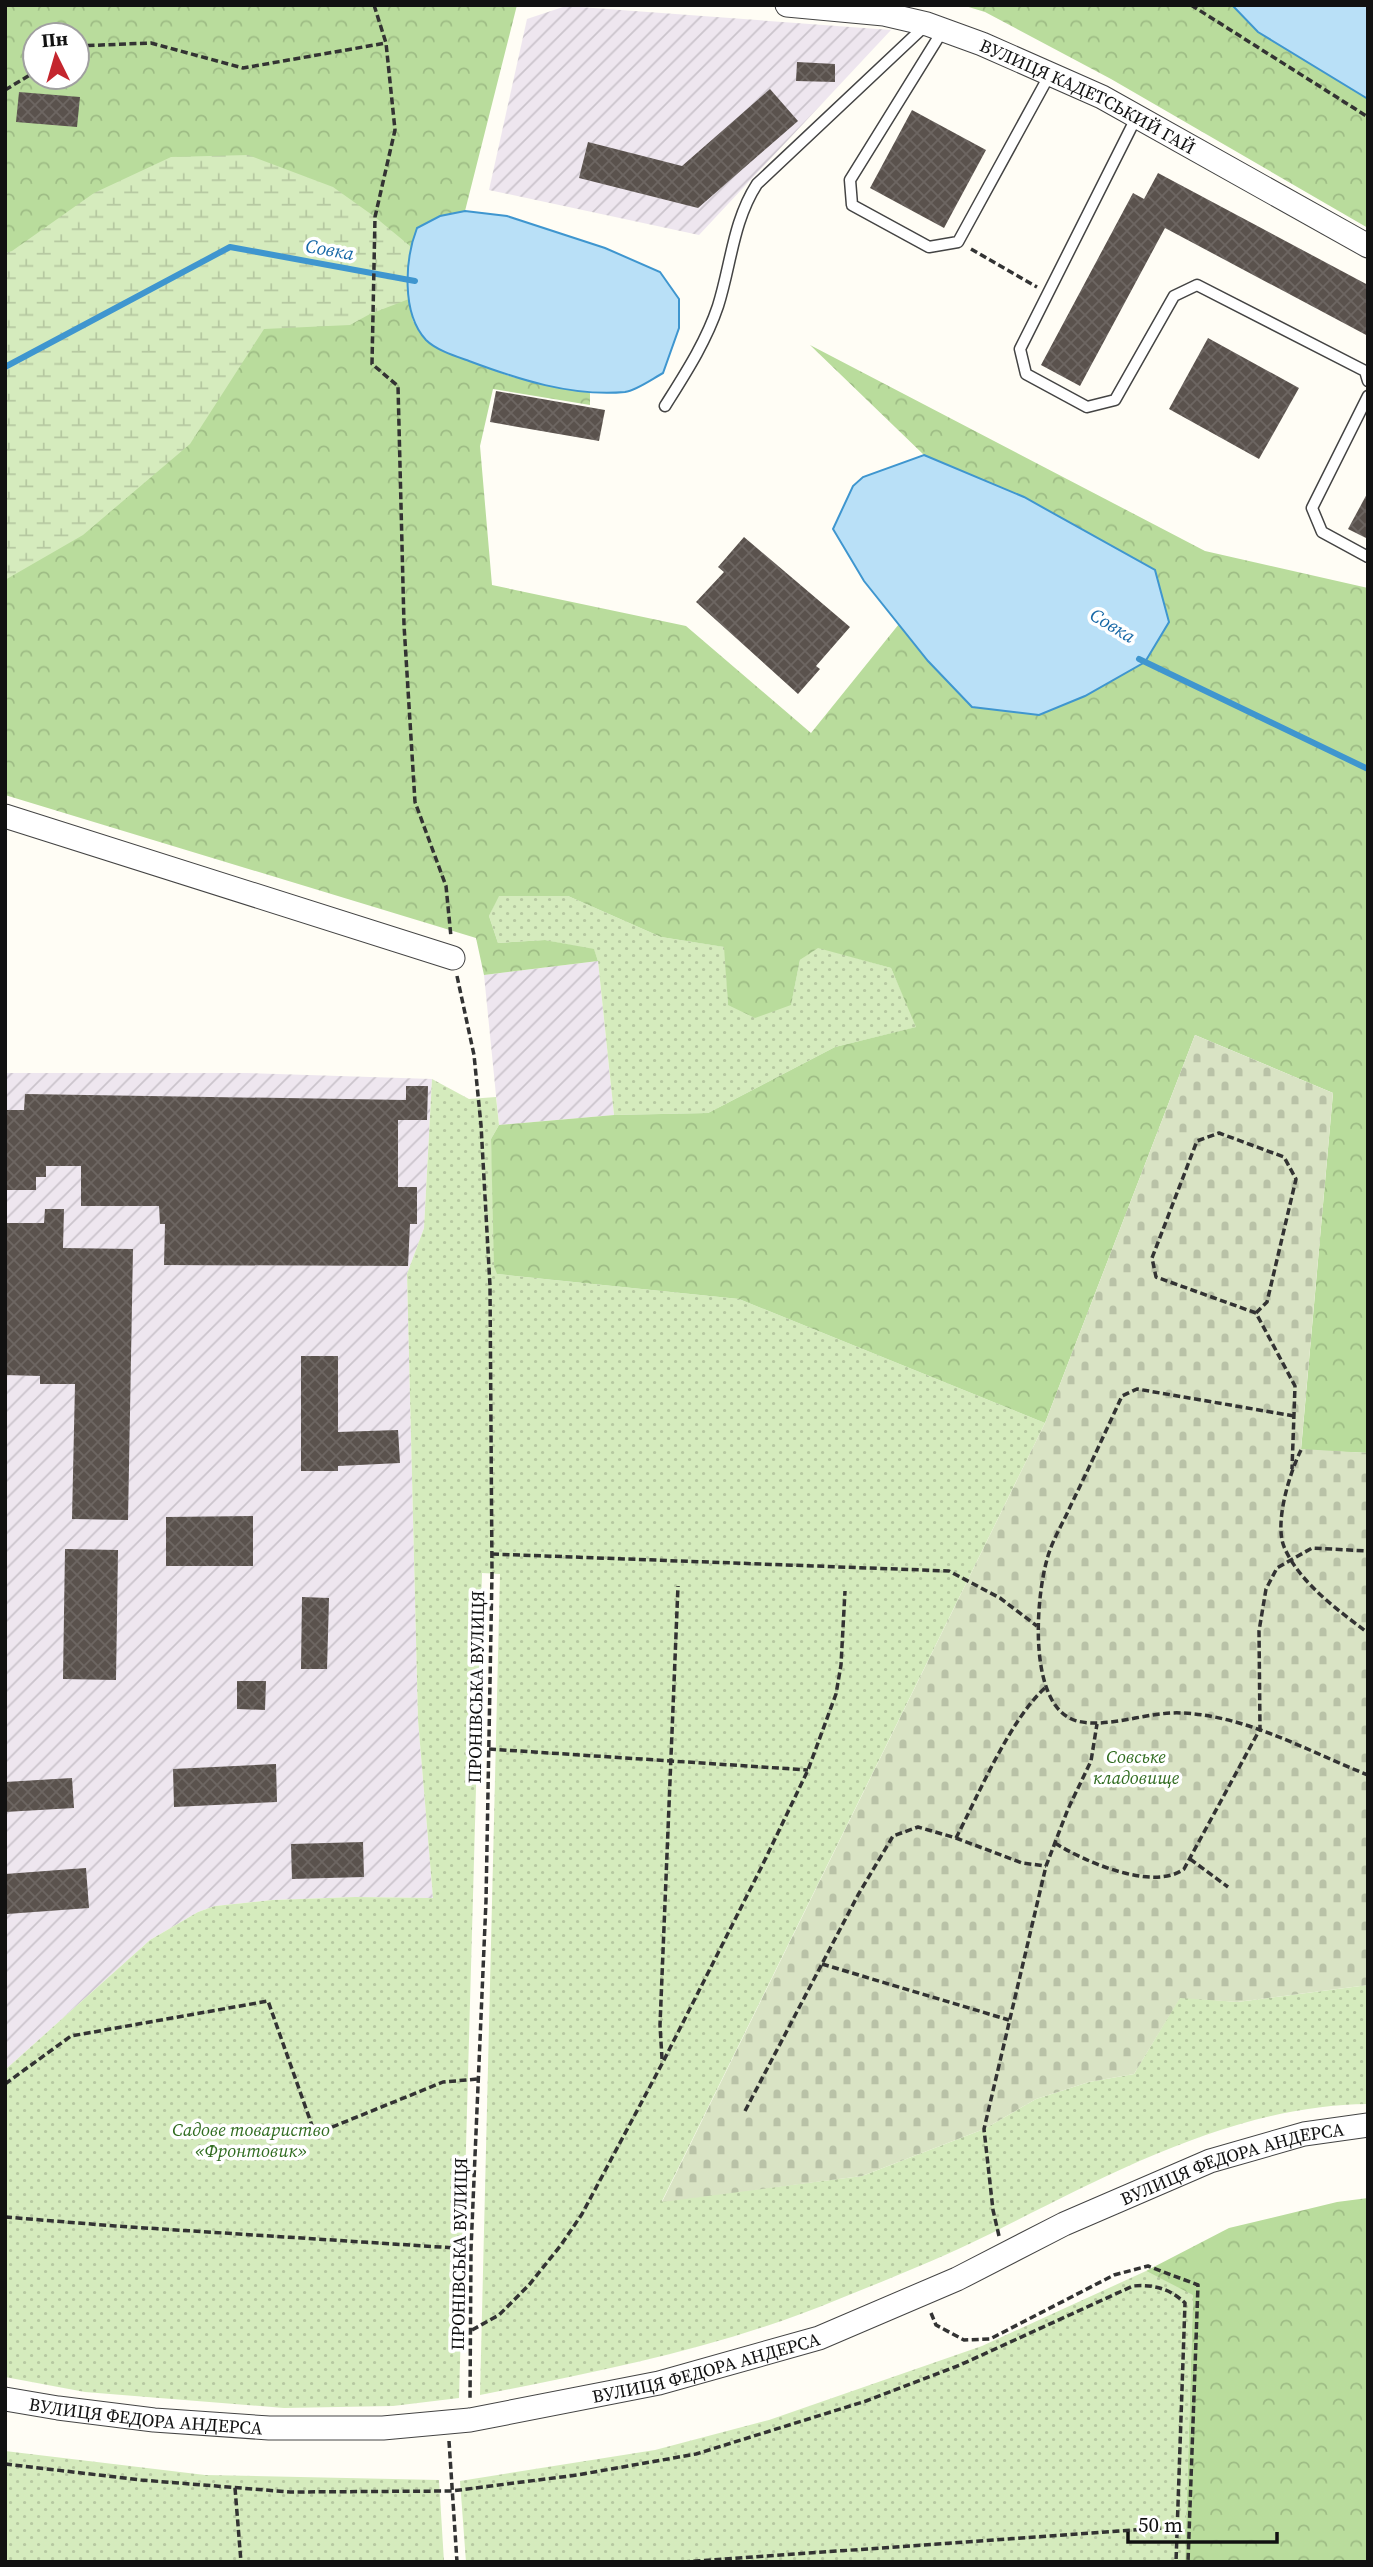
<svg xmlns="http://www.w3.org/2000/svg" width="1373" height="2567" font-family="'Source Serif 4',serif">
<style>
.industrial{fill:url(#industrial-furrows)}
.green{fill:url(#green-dots)}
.forest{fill:url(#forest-crowns);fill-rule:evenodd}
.wetland{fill:url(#wetland-marsh)}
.cemetery{fill:url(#cemetery-stones)}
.water{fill:#b9e0f7;stroke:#3f96cf;stroke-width:2}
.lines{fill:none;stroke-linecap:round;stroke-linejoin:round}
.stream{stroke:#3f96cf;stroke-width:6}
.building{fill:url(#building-cross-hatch)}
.service-casing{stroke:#444;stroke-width:13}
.minor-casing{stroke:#444;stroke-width:25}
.path{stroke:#333;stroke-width:3.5;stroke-dasharray:7 3.5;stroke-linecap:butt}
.service{stroke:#fff;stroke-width:10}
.minor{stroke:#fff;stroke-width:23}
.labels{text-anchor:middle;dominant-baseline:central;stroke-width:7;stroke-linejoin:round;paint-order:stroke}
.street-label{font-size:18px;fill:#111;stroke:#fff}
.park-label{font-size:18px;font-style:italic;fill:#2f6b1f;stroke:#fff}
.water-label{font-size:19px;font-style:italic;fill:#1768a6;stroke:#fff}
</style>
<defs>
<pattern id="industrial-furrows" width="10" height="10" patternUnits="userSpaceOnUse" patternTransform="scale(1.75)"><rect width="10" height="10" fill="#eee6ef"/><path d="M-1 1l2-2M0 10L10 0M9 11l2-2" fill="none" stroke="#cbc4cc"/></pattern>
<pattern id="green-dots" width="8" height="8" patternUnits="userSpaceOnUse" patternTransform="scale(1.75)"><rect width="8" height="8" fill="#d5ebbd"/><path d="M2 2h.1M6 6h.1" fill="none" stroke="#b6c8a1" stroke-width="1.8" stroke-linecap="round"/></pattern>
<pattern id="forest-crowns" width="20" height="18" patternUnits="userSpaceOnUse" patternTransform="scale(1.75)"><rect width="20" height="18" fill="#b9dc9c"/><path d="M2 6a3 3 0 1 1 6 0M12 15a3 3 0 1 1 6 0" fill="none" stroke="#9ebc85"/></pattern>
<pattern id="wetland-marsh" width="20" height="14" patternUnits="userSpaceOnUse" patternTransform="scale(1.75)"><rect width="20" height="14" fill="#d5ebbd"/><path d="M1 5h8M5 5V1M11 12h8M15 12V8" fill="none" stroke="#b6c8a1"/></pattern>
<pattern id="cemetery-stones" width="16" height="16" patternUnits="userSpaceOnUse" patternTransform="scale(1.75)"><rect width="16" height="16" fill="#d9e3c4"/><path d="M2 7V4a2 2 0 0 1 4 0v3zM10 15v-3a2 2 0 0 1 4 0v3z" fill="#b9c2a7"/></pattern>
<pattern id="building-cross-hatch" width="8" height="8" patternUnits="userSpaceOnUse" patternTransform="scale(1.75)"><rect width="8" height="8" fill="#5a524d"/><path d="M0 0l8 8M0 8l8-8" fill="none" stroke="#6d6662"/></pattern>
</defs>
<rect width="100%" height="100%" fill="#fffdf5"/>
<g class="industrial">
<polygon points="566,6 891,30 699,235 489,190 527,19"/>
<polygon points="598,961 614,1115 499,1125 484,975"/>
<polygon points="5,1073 247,1073 432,1079 424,1228 407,1274 418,1720 433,1898 355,1897 273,1900 215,1906 198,1912 150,1940 5,2070"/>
</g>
<g class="green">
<polygon points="498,896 568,896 661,937 725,947 728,1005 791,1004 800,960 818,947 891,968 917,1027 835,1047 708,1113 614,1115 598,961 594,950 545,940 498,943 489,916"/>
<path d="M432 1079 469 1099 496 1097 499 1125 491 1139 497 1274 739 1299 1045 1423 662 2201 862 2176 984 2129 1036 2099 1089 2082 1134 2074 1180 1997 1237 2002 1368 1985V2104C1236 2105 1109 2174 994 2232 944 2257 891 2278 839 2299 724 2347 602 2371 480 2395L500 1574 482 1573 459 2398 393 2406 284 2408 85 2392 5 2377V2070L150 1940 198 1912 215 1906 273 1900 355 1897 433 1898 418 1720 407 1274 424 1228Z"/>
<polygon points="1146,2271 1193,2294 1185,2562 466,2562 460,2481 655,2450 769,2420 982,2346"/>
<polygon points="5,2451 205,2475 439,2480 444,2562 5,2562"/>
</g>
<g class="forest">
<path d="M5 5H517L465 211 440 216 409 299 413 321 427 341 450 354 512 377 590 392V405L493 389 480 446 492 585 686 626 811 733 899 624 928 661 1024 497 924 455 810 345 1205 551 1368 588V1453L1301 1450 1333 1093 1195 1035 1045 1423 739 1299 497 1274 494 1266 491 1139 499 1125 614 1115 708 1113 835 1047 916 1027 891 968 818 948 800 960 791 1005 755 1018 728 1005 724 947 661 937 568 896H499L489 916 498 943 545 940 594 949 598 961 484 975 476 938 5 795ZM35 35H77V77H35Z"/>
<polygon points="962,5 1232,5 1258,32 1368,99 1368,228 1111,79 985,12"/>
<polygon points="1368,2198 1368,2562 1185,2562 1193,2295 1146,2271 1229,2228 1337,2202"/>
</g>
<polygon class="wetland" points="248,155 333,187 375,217 410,246 409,299 370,314 350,325 264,329 190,444 83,535 5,580 5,253 12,251 94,193 171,157"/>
<polygon class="cemetery" points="1195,1035 1333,1093 1301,1449 1368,1453 1368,1985 1237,2002 1180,1998 1134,2074 1089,2082 1036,2099 984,2129 862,2176 662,2202 1045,1423"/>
<g class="water">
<polygon points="1232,5 1368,5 1368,99 1258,32"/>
<path d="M465 211 507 216 605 248 660 272 679 299V328L663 373C652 379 637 390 625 392 572 397 517 379 469 361 455 356 436 350 426 340 401 313 405 259 417 228L440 216Z"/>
<polygon points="924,455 1024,497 1155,570 1169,622 1145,662 1085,696 1039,715 972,707 928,661 864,581 833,529 853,486 863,477"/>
</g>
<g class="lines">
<g class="stream">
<polyline points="5,367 230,247 415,281"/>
<polyline points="1139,659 1368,769"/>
</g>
</g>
<g class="building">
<polygon points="797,62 835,64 835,82 796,81"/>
<polygon points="770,89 798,121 698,208 579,178 588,142 682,166"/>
<polygon points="19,92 80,97 77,127 16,122"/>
<polygon points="912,110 986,150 944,228 870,188"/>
<polygon points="1158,173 1368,285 1368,336 1165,228 1080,386 1041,365 1133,193 1144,199"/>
<polygon points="1208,338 1299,388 1259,459 1169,409"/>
<polygon points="496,391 605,410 599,441 490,422"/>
<polygon points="1368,492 1368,539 1348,529"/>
<polygon points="744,537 850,627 816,666 820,669 798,694 696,602 724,572 718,567"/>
<polygon points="406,1086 428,1086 427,1120 398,1120 398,1187 417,1187 417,1224 410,1224 408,1266 164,1265 165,1224 160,1224 159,1206 81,1206 81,1166 46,1166 46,1177 36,1177 36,1190 5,1190 5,1110 24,1110 25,1094 406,1100"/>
<polygon points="45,1209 64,1209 63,1248 133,1249 128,1520 72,1519 75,1384 40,1384 40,1376 5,1375 5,1223 44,1223"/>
<polygon points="301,1356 338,1356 338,1432 398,1430 400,1463 338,1466 338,1471 301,1471"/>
<polygon points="253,1516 253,1566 166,1566 166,1517"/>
<polygon points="65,1549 118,1550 116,1680 63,1679"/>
<polygon points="302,1597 329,1598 327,1669 301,1669"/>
<polygon points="237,1681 266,1681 265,1710 237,1709"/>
<polygon points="276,1764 277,1802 174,1807 173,1769"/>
<polygon points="72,1778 74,1808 5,1812 5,1782"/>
<polygon points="363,1842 364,1877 292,1879 291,1844"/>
<polygon points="86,1868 89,1908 7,1914 5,1874"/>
</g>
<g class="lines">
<g class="service-casing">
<g id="service">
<polyline points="943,30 850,180 852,205 929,247 958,242 1050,74"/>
<polyline points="1137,116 1020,349 1026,374 1087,407 1115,400 1174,296 1197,285 1365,371 1368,381"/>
<polyline points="1368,396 1312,508 1322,532 1368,557"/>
<path d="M665 406C685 374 706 342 718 306 731 265 733 221 757 184L927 24"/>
</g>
</g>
<g class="minor-casing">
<g id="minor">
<path id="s1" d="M787 5 884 14 927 24 982 44 1102 97 1368 246"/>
<polyline points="5,816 453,958"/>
<path id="s2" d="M5 2399 58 2408 154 2420 269 2428H383L470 2420 659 2383 819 2338 957 2279 1064 2224 1210 2161 1304 2134 1368 2125"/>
</g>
</g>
<g class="path">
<polyline points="374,5 386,43 395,130 375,217 372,364 398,386 404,625 415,802 446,886 451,937"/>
<polyline points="1191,5 1368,117"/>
<polyline points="77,46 151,43 243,68 386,43"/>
<polyline points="5,90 35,72"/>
<polyline points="971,249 1037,287"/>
<polyline points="457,976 474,1055 481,1125 490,1286 492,1573 486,1901 471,2249 470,2400"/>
<polyline points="1256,1313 1267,1302 1296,1179 1284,1157 1219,1133 1197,1141 1152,1258 1156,1277 1256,1313 1295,1386 1292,1469"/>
<path d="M1294 1416 1137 1389 1122 1396C1105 1433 1088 1470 1070 1507 1063 1523 1053 1539 1048 1556 1036 1594 1026 1707 1077 1721 1108 1729 1149 1711 1182 1713 1248 1716 1307 1751 1368 1775"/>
<path d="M1301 1450C1290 1472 1273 1525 1285 1549 1301 1584 1338 1610 1368 1633"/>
<polyline points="492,1554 949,1571 1000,1598 1037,1626"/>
<polyline points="489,1749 808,1770"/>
<path d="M956 1838C979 1794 1010 1719 1046 1687"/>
<path d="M1055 1843C1083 1861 1153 1892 1184 1869L1260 1729 1259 1631 1266 1589 1277 1568 1312 1548 1368 1551"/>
<polyline points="1190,1859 1228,1887"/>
<polyline points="822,1964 1009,2020"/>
<polyline points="662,2059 660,2025 678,1586"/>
<polyline points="5,2084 71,2036 268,2001 315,2134 443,2082 478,2079"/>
<polyline points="745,2111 858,1895 893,1836 918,1827 956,1838 1022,1863 1046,1866"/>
<polyline points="5,2217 115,2226 471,2249"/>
<polyline points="999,2236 993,2210 984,2129 1046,1866 1068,1809 1091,1761 1097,1724"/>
<polyline points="931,2313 936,2325 964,2340 990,2339 1114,2275 1148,2266 1198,2285 1188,2562"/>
<polyline points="472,2330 499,2315 529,2285 561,2245 582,2214 663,2062 762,1866 808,1770 836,1694 841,1665 845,1591"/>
<polyline points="449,2441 457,2562"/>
<path d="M5 2464 141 2480 290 2492 452 2491 577 2475 696 2454 866 2401 960 2365 1133 2286C1153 2284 1171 2289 1185 2303L1176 2562"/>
<polyline points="235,2488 241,2562"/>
<polyline points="683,2562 1177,2527"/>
</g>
<use href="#service" class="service"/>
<use href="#minor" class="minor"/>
</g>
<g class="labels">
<g class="street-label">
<text stroke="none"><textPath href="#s1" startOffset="318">ВУЛИЦЯ КАДЕТСЬКИЙ ГАЙ</textPath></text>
<text transform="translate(476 1687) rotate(-89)">ПРОНІВСЬКА ВУЛИЦЯ</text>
<text stroke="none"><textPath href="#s2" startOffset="1276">ВУЛИЦЯ ФЕДОРА АНДЕРСА</textPath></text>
<text transform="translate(459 2254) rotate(-89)">ПРОНІВСЬКА ВУЛИЦЯ</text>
<text stroke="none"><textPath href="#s2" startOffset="709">ВУЛИЦЯ ФЕДОРА АНДЕРСА</textPath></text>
<text stroke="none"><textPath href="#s2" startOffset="142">ВУЛИЦЯ ФЕДОРА АНДЕРСА</textPath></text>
</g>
<g class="park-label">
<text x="1136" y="1756">Совське<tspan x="1136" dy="21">кладовище</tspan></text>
<text x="251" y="2129">Садове товариство<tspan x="251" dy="21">«Фронтовик»</tspan></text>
</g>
<g class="water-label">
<text transform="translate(330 249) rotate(10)">Совка</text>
<text transform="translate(1113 625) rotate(31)">Совка</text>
</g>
</g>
<rect width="1373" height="2567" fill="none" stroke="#111111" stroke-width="14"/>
<g transform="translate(56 56) rotate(355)"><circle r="33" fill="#ffffff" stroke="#a0a0a0" stroke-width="2"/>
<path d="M0-5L12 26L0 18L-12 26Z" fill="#c4262e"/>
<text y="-10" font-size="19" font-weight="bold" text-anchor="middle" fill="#111111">Пн</text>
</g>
<path d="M1128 2532v10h149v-10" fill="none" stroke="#111111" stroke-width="3.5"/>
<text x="1138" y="2532" font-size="21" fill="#111111" stroke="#ffffff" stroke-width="5" paint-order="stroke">50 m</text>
</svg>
